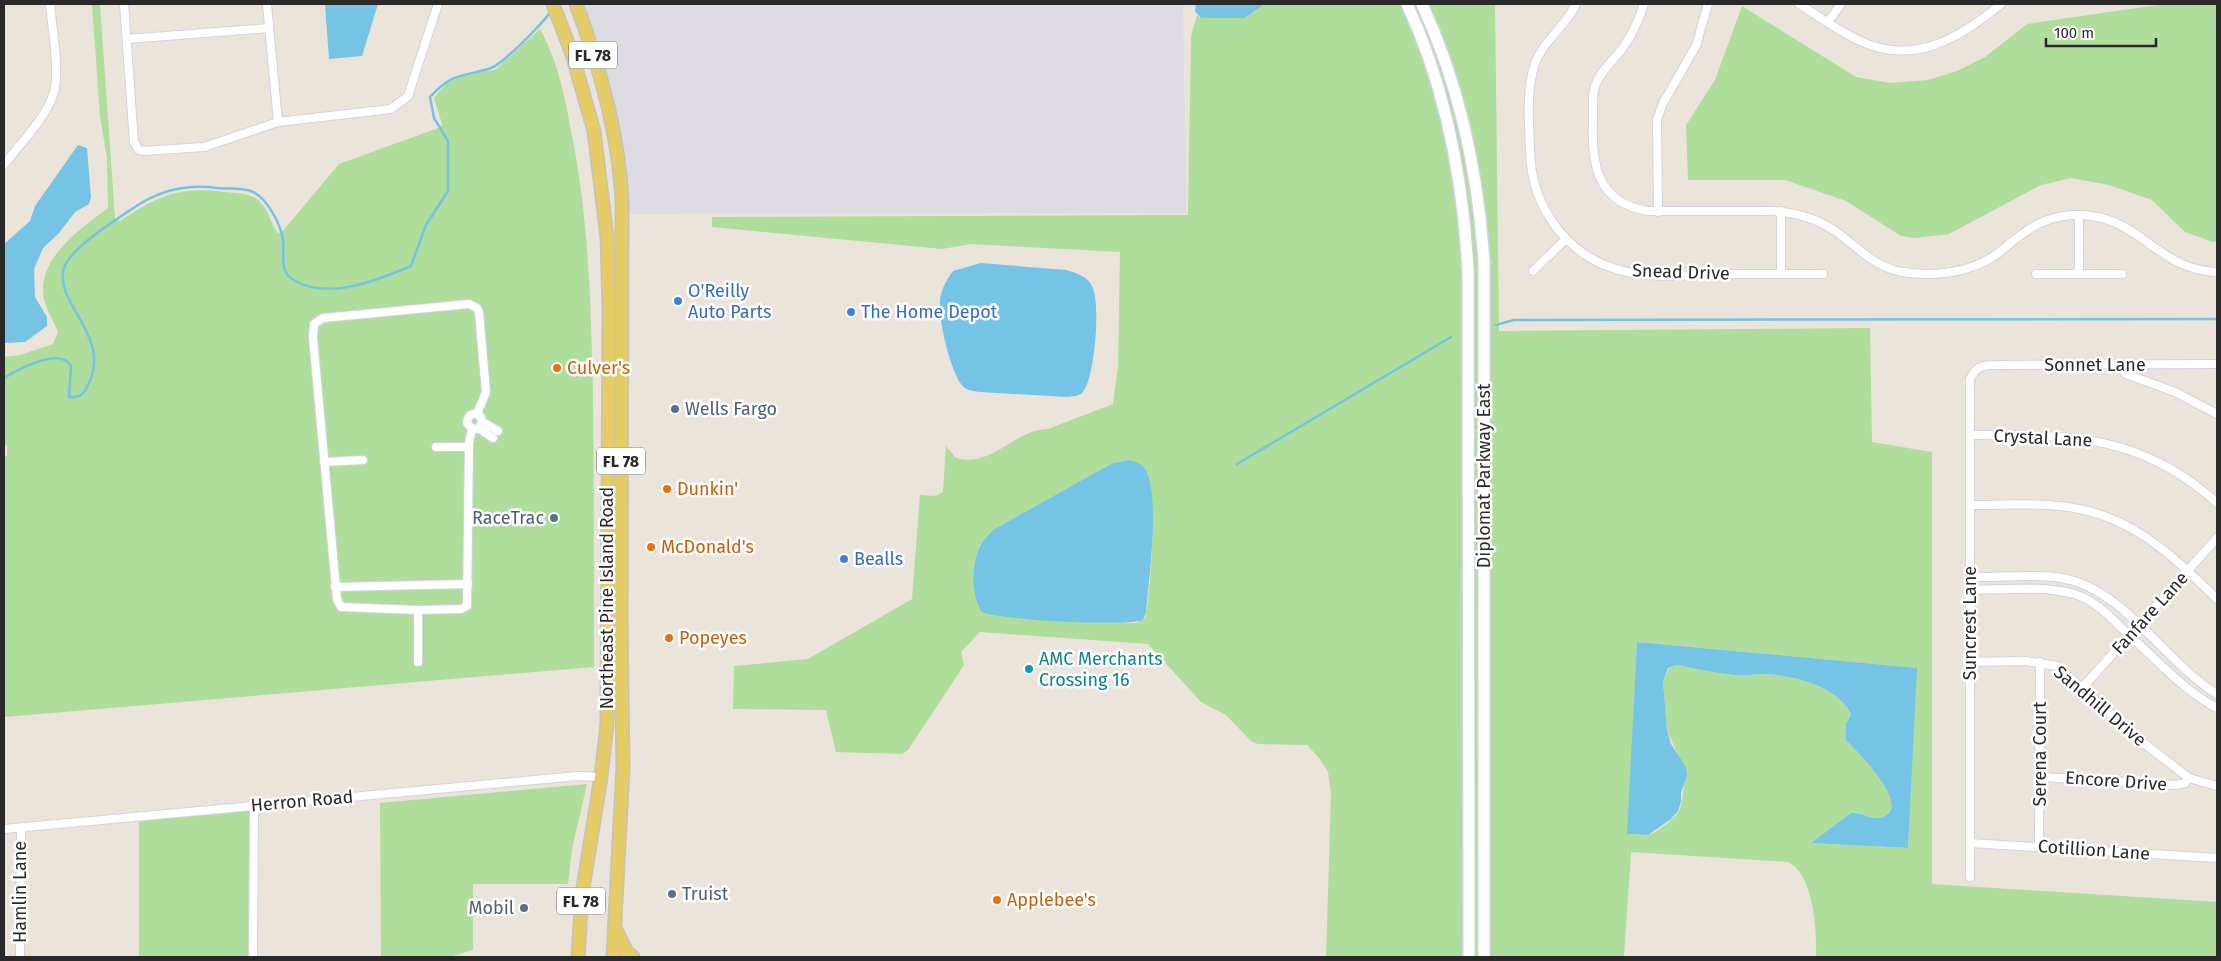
<svg xmlns="http://www.w3.org/2000/svg" width="2221" height="961" font-family="'Fira Sans',sans-serif">
<style>
.industrial{fill:#dedbe3}
.green{fill:#afdd9b;fill-rule:evenodd}
.water{fill:#75c3e5}
.lines{fill:none;stroke-linecap:round;stroke-linejoin:round}
.stream{stroke:#75c3e5;stroke-width:2.5}
.street-casing{stroke:#d1d3e0;stroke-width:10}
.secondary-casing{stroke:#d1d3e0;stroke-width:14}
.primary-casing{stroke:#c3c3c3;stroke-width:15}
.street{stroke:#fff;stroke-width:8}
.secondary{stroke:#fff;stroke-width:11}
.primary{stroke:#e5cc65;stroke-width:12}
.shop-dot{fill:#3f7fe0;stroke:#fff;stroke-width:2}
.food-dot{fill:#e8710a;stroke:#fff;stroke-width:2}
.service-dot{fill:#5c6f8a;stroke:#fff;stroke-width:2}
.culture-dot{fill:#0f9aa8;stroke:#fff;stroke-width:2}
.labels{text-anchor:middle;dominant-baseline:central;stroke-width:5;stroke-linejoin:round;paint-order:stroke}
.shield{fill:#fff;stroke:#696969;stroke-width:1}
.shield-label{font-size:16px;font-weight:bold;fill:#292929}
.street-label{font-size:18px;fill:#292929;stroke:#fff}
.shop-label{font-size:18px;fill:#366cbe;stroke:#fff;text-anchor:start}
.food-label{font-size:18px;fill:#c56008;stroke:#fff;text-anchor:start}
.service-label{font-size:18px;fill:#4e5e75;stroke:#fff;text-anchor:start}
.culture-label{font-size:18px;fill:#0d838f;stroke:#fff;text-anchor:start}
</style>
<rect width="100%" height="100%" fill="#eae4db"/>
<polygon class="industrial" points="582,4 1183,4 1186,213 629,214 625,176"/>
<g class="green">
<path d="M92 4H100L115 219 120 221C158 196 179 186 225 192 235 193 247 193 255 198 269 207 269 222 278 233L282 232 339 164 441 127 442 124 434 98 446 84 463 74 495 70 540 29C559 63 566 103 573 141 589 224 591 309 593 394 594 485 594 576 594 667L4 717V457L7 455V447L4 443V357L20 355 53 344 58 332C54 322 47 310 44 299 36 259 80 229 108 208L107 158 100 116Z"/>
<path d="M1265 4H1403C1417 39 1432 75 1441 112 1455 164 1459 218 1464 271L1465 957H1326L1331 794 1328 772 1320 759 1307 745 1258 744 1251 741 1226 715 1201 702 1148 644 980 632 961 652 964 665 908 750 902 754 836 752 826 710 733 709 734 666 808 659 912 599 920 495 935 496 943 492 946 446 956 458C991 469 1015 429 1048 429L1113 404 1118 366 1120 252 972 244 942 249 712 227V217L1188 215 1191 37 1197 15 1201 18H1244ZM1130 460C1136 463 1143 464 1146 470 1158 494 1151 590 1145 618L1136 623 1068 621 974 576 980 544 1113 463Z"/>
<polygon points="1412,4 1418,4 1443,61 1471,174 1480,262 1480,957 1473,957 1470,230"/>
<path d="M1427 4H1495L1499 331 1870 328 1872 442 1932 452V884L2217 902V957H1816C1817 932 1814 874 1788 862L1631 852 1624 957H1489V292L1462 97 1445 43ZM1637 642 1916 668 1908 848 1811 843 1851 813C1862 812 1874 822 1885 816 1910 804 1857 751 1846 740V724L1851 714C1837 686 1795 676 1766 674 1756 674 1745 676 1735 675 1715 673 1696 669 1677 665L1669 668 1663 681 1667 730 1687 776C1682 787 1684 800 1679 811 1674 819 1657 833 1648 835 1642 836 1634 834 1628 834Z"/>
<polygon points="2164,4 2217,4 2217,241 2213,242 2185,232 2152,200 2109,185 2071,178 2041,185 1949,234 1914,238 1901,236 1846,201 1785,180 1688,180 1686,125 1715,80 1742,6 1856,77 1890,83 1928,80 1957,71 1985,57 2027,24"/>
<polygon points="587,784 572,849 568,884 473,884 473,950 449,957 381,957 380,803"/>
<polygon points="257,808 253,957 139,957 139,821"/>
</g>
<g class="water">
<polygon points="325,4 378,4 362,56 329,59"/>
<polygon points="1196,4 1265,4 1244,18 1201,18 1195,11"/>
<polygon points="78,145 87,148 91,197 89,204 75,212 59,233 43,248 34,269 35,297 47,317 47,326 25,342 4,343 4,244 30,221 35,206"/>
<path d="M981 263 1066 270C1076 273 1087 276 1092 286 1101 302 1095 380 1082 393 1077 397 1072 396 1067 397L980 392C975 391 969 391 965 388 952 379 938 319 940 303 940 291 946 281 953 271Z"/>
<path d="M1130 460C1136 462 1143 464 1146 470 1160 497 1149 580 1146 612L1143 620C1127 627 998 620 982 612 970 594 972 565 980 546 983 540 989 535 993 530L1113 463Z"/>
<path d="M1637 642 1917 668 1908 848 1811 843 1851 813C1862 812 1874 822 1885 816 1910 804 1857 751 1846 740V724L1851 714C1837 686 1795 676 1766 674 1756 674 1745 676 1735 675 1715 673 1696 669 1677 665L1668 668 1663 681 1667 730 1671 744 1686 767 1687 776 1681 793V802L1678 811 1671 819 1648 835 1627 834Z"/>
</g>
<g class="lines">
<g class="stream">
<polyline points="1496,325 1514,320 2217,319"/>
<path d="M4 378C17 370 61 346 71 366L69 397C80 398 84 394 88 385 113 336 53 303 64 268 70 248 120 217 138 205 163 189 189 184 217 188 227 189 242 188 251 191 267 197 281 225 283 240 285 255 278 272 295 281 330 300 378 280 411 266L426 225 448 191V141L434 118 430 97C454 71 461 78 491 68 503 64 544 22 551 11"/>
<polyline points="1237,464 1451,337"/>
</g>
<g class="street-casing">
<g id="street">
<polyline points="124,4 134,142 139,150 144,151 204,147 278,122 391,109 408,96 438,4"/>
<polyline points="267,4 278,122"/>
<path d="M1576 4C1566 26 1544 40 1535 63 1526 90 1529 122 1530 150 1531 210 1571 263 1633 273 1661 278 1692 275 1720 274 1754 274 1789 274 1823 274"/>
<path d="M1644 4C1639 20 1632 35 1622 49 1613 61 1600 71 1595 86 1592 97 1593 109 1593 120 1591 164 1597 203 1648 211H1771C1794 212 1816 218 1835 231 1858 247 1874 267 1902 272 1934 277 1971 273 1997 254 2022 234 2038 217 2073 215 2140 212 2154 270 2217 272"/>
<path d="M1799 4C1818 16 1837 30 1858 40 1913 67 1960 38 2001 4"/>
<polyline points="1828,22 1841,4"/>
<polyline points="127,39 269,28"/>
<path d="M4 165C20 143 46 119 54 92 60 71 52 27 50 4"/>
<polyline points="1658,212 1657,120 1663,103 1696,46 1708,4"/>
<polyline points="2079,215 2079,274"/>
<polyline points="1533,271 1566,239"/>
<polyline points="1781,274 1781,211"/>
<polyline points="2036,274 2122,274"/>
<polyline points="2118,366 2126,374 2175,392 2217,414"/>
<polyline points="483,422 498,431"/>
<polyline points="478,428 493,438"/>
<path d="M472 429 469 443 467 606 461 609 418 610 341 607 337 599 313 338 314 324 323 318 469 304 477 308 479 312 486 392 477 414C471 413 467 417 467 423L472 429H477L482 424 481 417 477 414"/>
<path d="M1971 435C2068 435 2140 433 2217 503"/>
<polyline points="436,447 469,447"/>
<polyline points="324,462 363,460"/>
<path d="M1971 505C2000 505 2030 503 2059 506 2128 512 2170 553 2217 599"/>
<path d="M1970 577C2000 578 2032 573 2062 578 2125 589 2164 662 2217 694"/>
<polyline points="335,587 468,584"/>
<path d="M1970 590C2003 590 2042 585 2074 594 2097 601 2112 619 2129 635 2156 659 2184 691 2217 708"/>
<polyline points="418,662 418,610"/>
<polyline points="1970,662 2025,661 2057,666 2137,738 2189,778"/>
<polyline points="2083,687 2217,538"/>
<polyline points="2041,777 2176,785 2185,783 2189,778 2217,786"/>
<polyline points="4,829 578,776 601,777"/>
<polyline points="1970,843 2217,858"/>
<polyline points="2039,846 2040,662"/>
<path d="M1970 877V379C1977 363 1989 365 2004 365L2217 364"/>
<polyline points="20,957 21,828"/>
<polyline points="253,957 254,806"/>
</g>
</g>
<g class="secondary-casing">
<g id="secondary">
<path d="M1407 4C1446 88 1463 179 1468 271L1469 957"/>
<path d="M1422 4C1460 86 1478 171 1484 262V957"/>
</g>
</g>
<g class="primary-casing">
<g id="primary">
<polyline points="553,4 572,54 594,131 607,237 609,304 607,724 601,777 582,894 578,957"/>
<path d="M576 4C600 67 619 134 622 202L621 623 623 767 613 957"/>
<polyline points="616,930 627,952 633,957"/>
</g>
</g>
<use href="#street" class="street"/>
<use href="#secondary" class="secondary"/>
<use href="#primary" class="primary"/>
</g>
<g class="shop-dot">
<circle cx="678" cy="301" r="5"/>
<circle cx="851" cy="312" r="5"/>
<circle cx="844" cy="559" r="5"/>
</g>
<g class="food-dot">
<circle cx="557" cy="368" r="5"/>
<circle cx="667" cy="489" r="5"/>
<circle cx="651" cy="547" r="5"/>
<circle cx="669" cy="638" r="5"/>
<circle cx="997" cy="900" r="5"/>
</g>
<g class="service-dot">
<circle cx="675" cy="409" r="5"/>
<circle cx="554" cy="518" r="5"/>
<circle cx="672" cy="894" r="5"/>
<circle cx="524" cy="908" r="5"/>
</g>
<circle class="culture-dot" cx="1029" cy="669" r="5"/>
<g class="labels">
<g class="shield">
<rect x="569" y="41.5" width="48" height="27" rx="4"/>
<rect x="597" y="447.5" width="48" height="27" rx="4"/>
<rect x="557" y="887.5" width="48" height="27" rx="4"/>
</g>
<g class="shield-label">
<text x="593" y="55">FL 78</text>
<text x="621" y="461">FL 78</text>
<text x="581" y="901">FL 78</text>
</g>
<g class="street-label">
<text transform="translate(1681 272) rotate(2)">Snead Drive</text>
<text x="2095" y="365">Sonnet Lane</text>
<text transform="translate(2043 438) rotate(3)">Crystal Lane</text>
<text transform="translate(1484 476) rotate(-90)">Diplomat Parkway East</text>
<text transform="translate(607 598) rotate(-90)">Northeast Pine Island Road</text>
<text transform="translate(2150 613) rotate(-48)">Fanfare Lane</text>
<text transform="translate(1970 623) rotate(-90)">Suncrest Lane</text>
<text transform="translate(2100 706) rotate(40)">Sandhill Drive</text>
<text transform="translate(2040 754) rotate(-90)">Serena Court</text>
<text transform="translate(2116 781) rotate(4)">Encore Drive</text>
<text transform="translate(302 801) rotate(-5)">Herron Road</text>
<text transform="translate(2094 850) rotate(4)">Cotillion Lane</text>
<text transform="translate(20 892) rotate(-90)">Hamlin Lane</text>
</g>
<g class="shop-label">
<text x="688" y="291">O'Reilly<tspan x="688" dy="21">Auto Parts</tspan></text>
<text x="861" y="312">The Home Depot</text>
<text x="854" y="559">Bealls</text>
</g>
<g class="food-label">
<text x="567" y="368">Culver's</text>
<text x="677" y="489">Dunkin'</text>
<text x="661" y="547">McDonald's</text>
<text x="679" y="638">Popeyes</text>
<text x="1007" y="900">Applebee's</text>
</g>
<g class="service-label">
<text x="685" y="409">Wells Fargo</text>
<text x="544" y="518" text-anchor="end">RaceTrac</text>
<text x="682" y="894">Truist</text>
<text x="514" y="908" text-anchor="end">Mobil</text>
</g>
<g class="culture-label">
<text x="1039" y="659">AMC Merchants<tspan x="1039" dy="21">Crossing 16</tspan></text>
</g>
</g>
<rect width="2221" height="961" fill="none" stroke="#292929" stroke-width="10"/>
<path d="M2046 38v8h110v-8" fill="none" stroke="#292929" stroke-width="2.5"/>
<text x="2054" y="38" font-size="15" fill="#292929" stroke="#ffffff" stroke-width="4" paint-order="stroke">100 m</text>
</svg>
